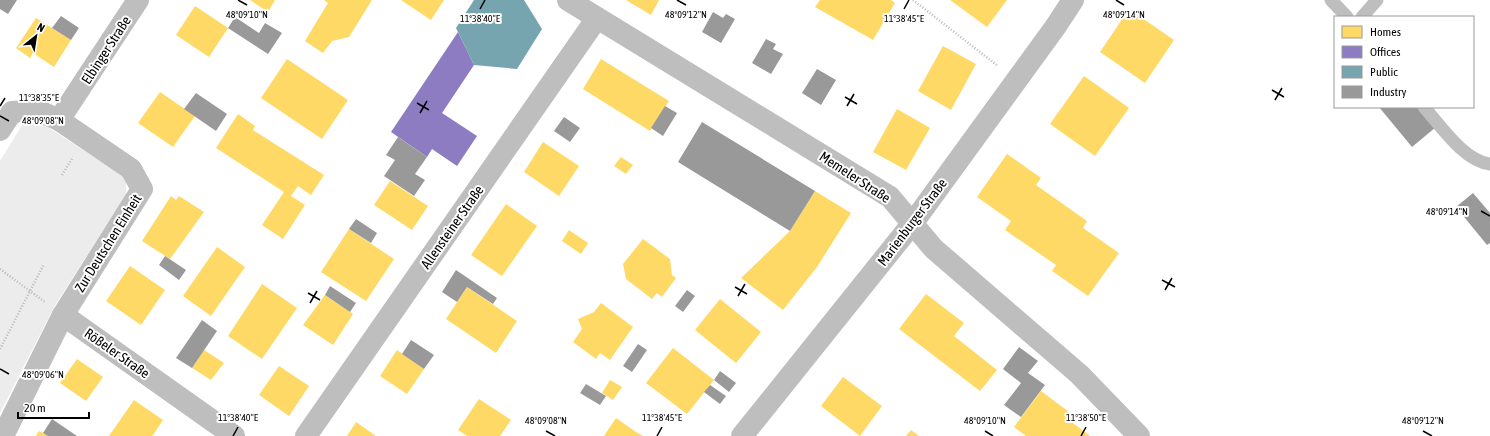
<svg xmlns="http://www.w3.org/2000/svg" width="1490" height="436" font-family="'Asap Condensed',sans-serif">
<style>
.green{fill:#ececec}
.homes{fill:#ffd966}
.offices{fill:#8e7cc3}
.public{fill:#76a5af}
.industry{fill:#999}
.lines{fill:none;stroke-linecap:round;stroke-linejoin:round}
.path{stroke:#b9b9b9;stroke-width:2.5;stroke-dasharray:1 2;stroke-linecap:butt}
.lane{stroke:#bebebe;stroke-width:13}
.street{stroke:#bebebe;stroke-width:22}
.ticks{fill:none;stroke:#000;stroke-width:1.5}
.labels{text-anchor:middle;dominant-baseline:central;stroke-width:4;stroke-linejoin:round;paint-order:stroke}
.street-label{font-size:14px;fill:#000;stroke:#fff}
.ticks-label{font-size:10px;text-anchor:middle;fill:#000;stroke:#fff;stroke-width:4;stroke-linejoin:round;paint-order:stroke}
</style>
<rect width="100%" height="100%" fill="#fff"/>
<polygon class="green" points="24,122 40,122 126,178 126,194 54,307 0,413 0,161"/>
<g class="homes">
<polygon points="250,0 275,0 268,12"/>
<polygon points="324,0 372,0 349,37 332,41 323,53 305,41 328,3"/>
<polygon points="401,0 444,0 431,20"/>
<polygon points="626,0 659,0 651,15"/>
<polygon points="820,0 891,0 895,3 873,40 815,7"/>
<polygon points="950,0 1007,0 987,27"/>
<polygon points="195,6 228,28 209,57 176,35"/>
<polygon points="1129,9 1174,40 1145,83 1100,52"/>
<polygon points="36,18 71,40 54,67 33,53 30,58 16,48"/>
<polygon points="943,46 976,64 951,110 918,91"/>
<polygon points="287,59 348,100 322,139 261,98"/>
<polygon points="601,59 669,101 650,131 583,89"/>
<polygon points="1084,76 1129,108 1095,156 1050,124"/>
<polygon points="160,92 195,116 173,147 138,123"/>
<polygon points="897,109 930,128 906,170 873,152"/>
<polygon points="238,114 255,126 253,130 324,175 311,195 298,186 291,196 305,205 283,239 262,225 284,192 216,148"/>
<polygon points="543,142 579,166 559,196 524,172"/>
<polygon points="1007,154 1041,178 1036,185 1087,221 1083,228 1119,253 1088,296 1052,271 1056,265 1005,230 1011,221 977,197"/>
<polygon points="621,157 633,165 626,174 614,166"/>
<polygon points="390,181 428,206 412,230 374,205"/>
<polygon points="815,191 851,213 817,267 783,310 741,278 790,231"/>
<polygon points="171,196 176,200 179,196 204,212 170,259 142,241"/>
<polygon points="506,204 537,226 502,276 471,255"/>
<polygon points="349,229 394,259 366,301 321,272"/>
<polygon points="569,230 588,243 581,254 562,241"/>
<polygon points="643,239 670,259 672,275 676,278 662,297 657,293 652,299 626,279 623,264"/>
<polygon points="217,247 245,267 211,316 183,296"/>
<polygon points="130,266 165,290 141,325 106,301"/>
<polygon points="262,284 297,308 262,359 228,336"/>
<polygon points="467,287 517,321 496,353 446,319"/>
<polygon points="926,294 964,323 954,336 997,370 980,391 899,329"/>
<polygon points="325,295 353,314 333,345 303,325"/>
<polygon points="720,299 761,332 736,363 695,330"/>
<polygon points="601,303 633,327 610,360 600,353 596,359 573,342 582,329 578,319 594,312"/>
<polygon points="673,348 714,380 687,414 646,383"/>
<polygon points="204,350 224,363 211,380 192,368"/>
<polygon points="397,350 424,369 407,394 380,376"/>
<polygon points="77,359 103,377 86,401 60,383"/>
<polygon points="279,366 309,386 289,416 259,395"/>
<polygon points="843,377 882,406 860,436 821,406"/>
<polygon points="610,380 622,387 613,400 602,393"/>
<polygon points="1041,391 1073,415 1069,420 1090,436 1026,436 1014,427"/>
<polygon points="479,399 511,420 500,436 467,436 458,430"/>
<polygon points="134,400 163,420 153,435 152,436 109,436"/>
<polygon points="616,418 636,432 643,436 604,436"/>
<polygon points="356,422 376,436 347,436"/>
<polygon points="911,430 919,436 906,436"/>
<polygon points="39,431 43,433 48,436 36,436"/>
</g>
<polygon class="offices" points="458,32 474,65 442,113 477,136 457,166 432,149 427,157 391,132"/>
<polygon class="public" points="474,0 524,0 542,29 517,69 474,65 456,28"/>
<g class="industry">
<polygon points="0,0 17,0 8,14 0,9"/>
<polygon points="713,12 723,18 726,14 735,19 721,43 702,32"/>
<polygon points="61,16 79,28 71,40 52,28"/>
<polygon points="235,17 259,33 265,23 282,33 268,54 228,28"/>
<polygon points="766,39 776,44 773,49 783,54 771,74 752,63"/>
<polygon points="817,69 836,80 821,105 802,93"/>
<polygon points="196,93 227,114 216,131 184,109"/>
<polygon points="665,106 677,113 663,136 651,128"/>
<polygon points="1379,107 1420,107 1436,127 1412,147"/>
<polygon points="564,117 580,128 570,142 554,131"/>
<polygon points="702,122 815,191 790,231 678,162"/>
<polygon points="398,137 427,157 415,174 425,180 414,196 384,176 395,160 386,155"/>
<polygon points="1473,193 1490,213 1490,243 1487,245 1456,207"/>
<polygon points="356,219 377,233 371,243 349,229"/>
<polygon points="165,256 186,270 179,280 159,265"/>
<polygon points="456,270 497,298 493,304 467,287 457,302 442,292"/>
<polygon points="330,286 356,303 350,312 325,295"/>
<polygon points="687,290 695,296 683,312 675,306"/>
<polygon points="202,320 217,331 192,368 176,358"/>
<polygon points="411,340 434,355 424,369 402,354"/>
<polygon points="638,344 647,350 632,372 623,366"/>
<polygon points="1019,347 1038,361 1028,373 1045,385 1021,417 1004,405 1021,383 1003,369"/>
<polygon points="720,371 736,383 729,392 714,380"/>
<polygon points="586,384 606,396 600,405 580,393"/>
<polygon points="710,385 726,396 720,404 704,392"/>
<polygon points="52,419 77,436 48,436 43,433"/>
</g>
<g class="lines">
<g class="path">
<polyline points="913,0 998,66"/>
<polyline points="62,175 73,157"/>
<polyline points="0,269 45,302"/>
<polyline points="0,349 44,264"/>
</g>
<g class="lane">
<polyline points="1331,0 1347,17"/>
<polyline points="1362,17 1377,0"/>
<path d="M1424 107C1440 125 1464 161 1490 164"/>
</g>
<g class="street">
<polyline points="568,0 890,197 934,249 1079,374 1139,436"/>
<polyline points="59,120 138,0"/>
<polyline points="0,130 12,112 37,110 59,120 131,169 142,189 63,315 3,436"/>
<polyline points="63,315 234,436"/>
<polyline points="306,436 597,18"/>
<polyline points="742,436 912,224 1056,26 1073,0"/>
</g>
</g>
<path class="ticks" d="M238 0 247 5M677 0 686 5M1116 0 1124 5M480 9 485 0M904 9 909 0M1272 90 1284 97M845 97 857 104M1275 100 1282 88M417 103 429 110M0 106 5 98M847 106 854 94M420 113 427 101M0 116 9 121M1481 211 1490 216M1162 280 1175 287M735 287 747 294M1165 290 1172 278M308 293 320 300M738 296 745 284M310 303 317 291M0 369 9 374M546 431 555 436M985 431 993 436M1423 431 1432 436M233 436 238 427M657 436 662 427M1081 436 1086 427"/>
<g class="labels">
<g class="street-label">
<text transform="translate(106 50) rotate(-57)">Elbinger Straße</text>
<text transform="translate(855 177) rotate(33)">Memeler Straße</text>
<text transform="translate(912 222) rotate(-53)">Marienburger Straße</text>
<text transform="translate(452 227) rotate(-55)">Allensteiner Straße</text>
<text transform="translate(108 243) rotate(-58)">Zur Deutschen Einheit</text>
<text transform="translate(117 353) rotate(35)">Rößeler Straße</text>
</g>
</g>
<g class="ticks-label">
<text x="247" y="18">48°09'10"N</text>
<text x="686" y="18">48°09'12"N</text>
<text x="1124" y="18">48°09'14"N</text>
<text x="480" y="22">11°38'40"E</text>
<text x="904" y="22">11°38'45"E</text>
<text x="39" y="101">11°38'35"E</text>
<text x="43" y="124">48°09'08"N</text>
<text x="1447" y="215">48°09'14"N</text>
<text x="43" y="378">48°09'06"N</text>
<text x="238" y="421">11°38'40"E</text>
<text x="662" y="421">11°38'45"E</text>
<text x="1086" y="421">11°38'50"E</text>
<text x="546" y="424">48°09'08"N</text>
<text x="985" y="424">48°09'10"N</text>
<text x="1423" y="424">48°09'12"N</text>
</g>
<rect x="1334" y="16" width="140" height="92" fill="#ffffff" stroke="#999999"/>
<rect x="1342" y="26" width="20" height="12" fill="#ffd966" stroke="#999999"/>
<text x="1370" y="36" font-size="12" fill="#000000">Homes</text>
<rect x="1342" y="46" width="20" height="12" fill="#8e7cc3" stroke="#999999"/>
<text x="1370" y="56" font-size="12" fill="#000000">Offices</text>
<rect x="1342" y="66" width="20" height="12" fill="#76a5af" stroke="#999999"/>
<text x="1370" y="76" font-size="12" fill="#000000">Public</text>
<rect x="1342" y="86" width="20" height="12" fill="#999999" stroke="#999999"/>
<text x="1370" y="96" font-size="12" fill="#000000">Industry</text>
<g transform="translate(36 36) rotate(30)" stroke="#ffffff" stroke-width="3" paint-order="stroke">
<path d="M0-3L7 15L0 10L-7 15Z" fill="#000000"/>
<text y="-6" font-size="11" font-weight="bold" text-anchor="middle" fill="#000000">N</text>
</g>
<path d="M18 412v6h71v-6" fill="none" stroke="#000000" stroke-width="2"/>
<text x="24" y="412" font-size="12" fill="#000000" stroke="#ffffff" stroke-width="3" paint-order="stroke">20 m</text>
</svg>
